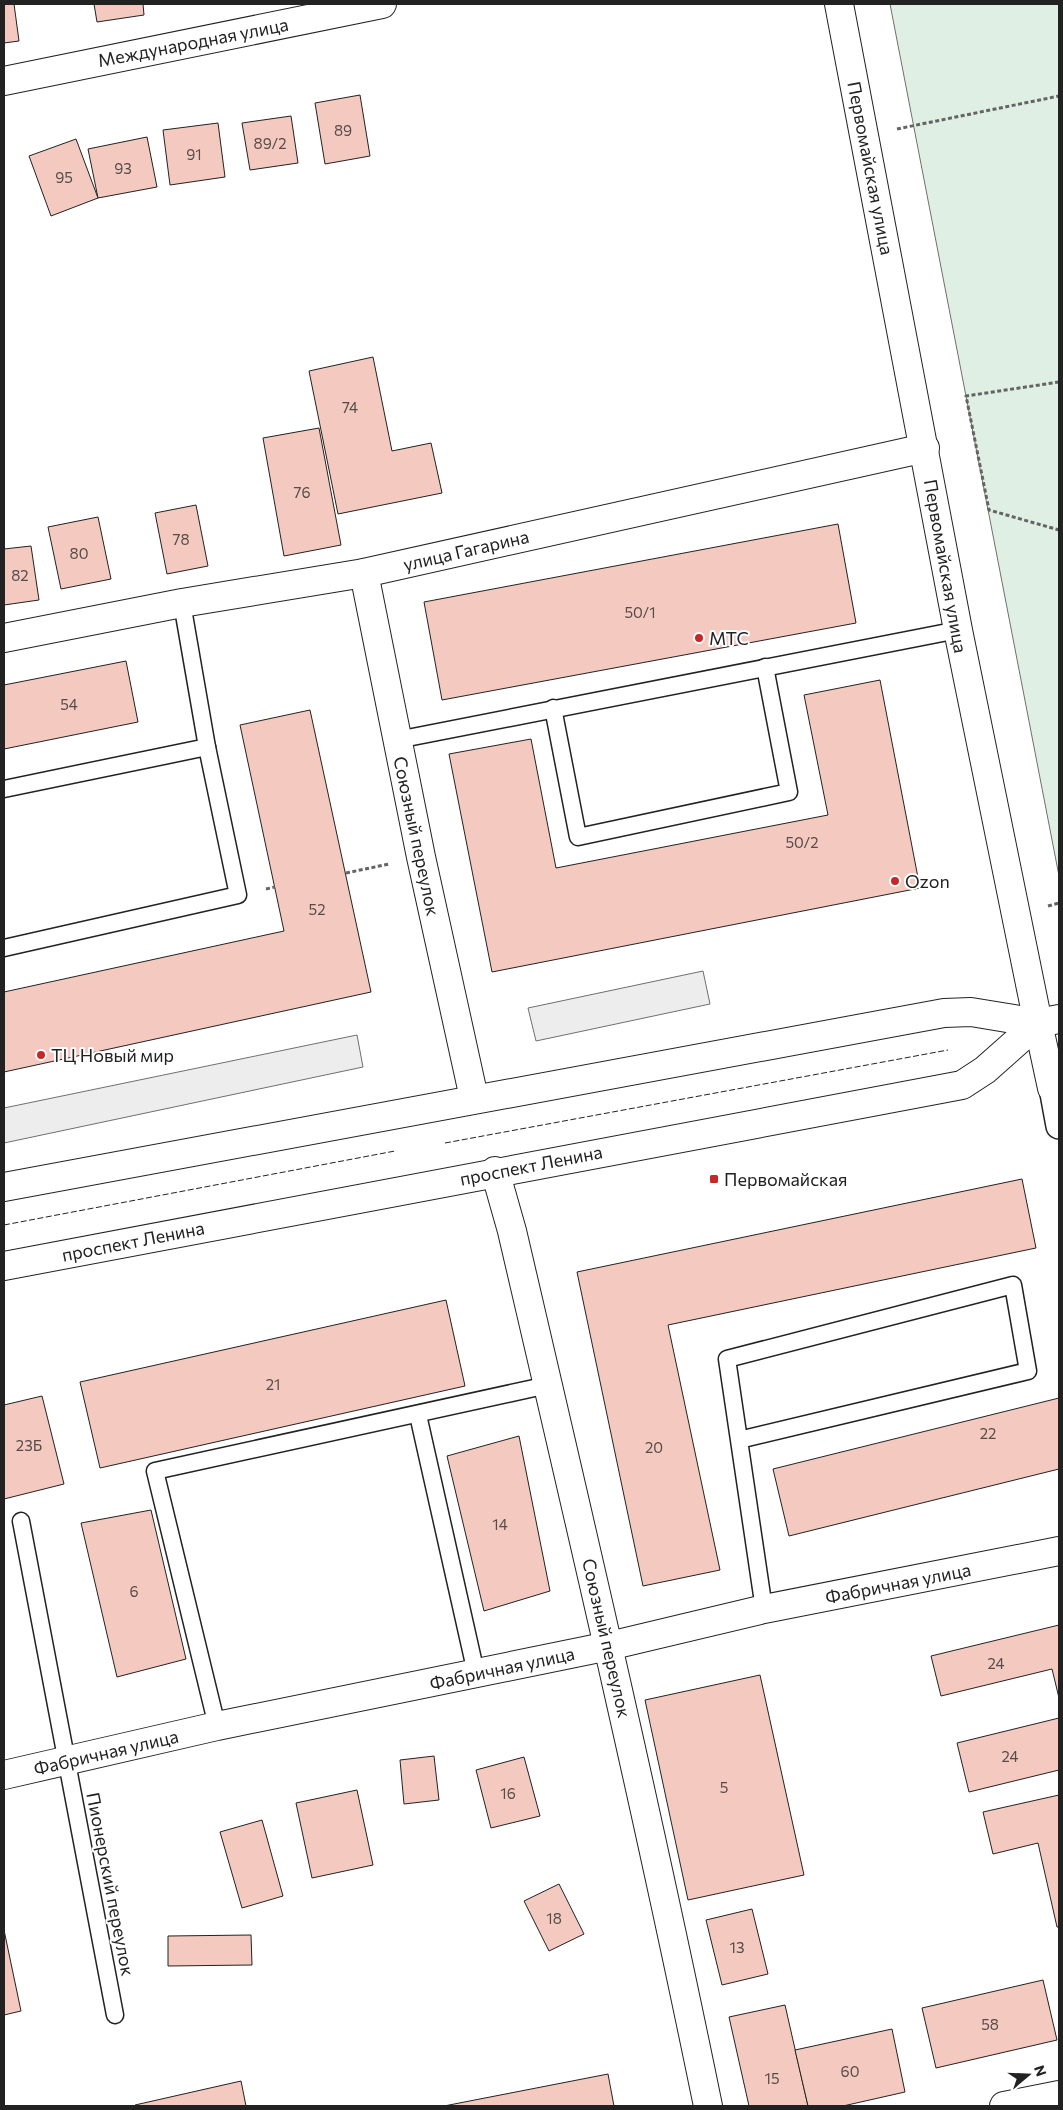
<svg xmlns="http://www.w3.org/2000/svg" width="1063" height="2110" font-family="Commissioner,sans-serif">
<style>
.green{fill:#e0efe3;stroke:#6f6f6f}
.parking{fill:#ededed;stroke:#6f6f6f}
.building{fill:#f3c9c0;stroke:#222}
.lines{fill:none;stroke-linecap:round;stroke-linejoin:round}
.service-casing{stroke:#222;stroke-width:19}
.pedestrian-casing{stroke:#222;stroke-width:28}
.minor-casing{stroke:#222;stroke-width:30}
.tertiary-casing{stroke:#222;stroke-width:30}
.secondary-casing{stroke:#222;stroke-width:30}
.path{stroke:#646464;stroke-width:3;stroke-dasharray:4 2.5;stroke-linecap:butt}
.service{stroke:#fff;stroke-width:16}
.pedestrian{stroke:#fff;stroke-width:25}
.minor{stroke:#fff;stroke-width:28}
.tertiary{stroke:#fff;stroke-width:28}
.secondary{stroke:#fff;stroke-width:28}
.fence{stroke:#222;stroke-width:1;stroke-dasharray:6 2.5;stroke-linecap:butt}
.poi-dot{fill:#c62828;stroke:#fff;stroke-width:2}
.labels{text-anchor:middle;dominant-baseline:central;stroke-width:4;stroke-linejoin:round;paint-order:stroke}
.number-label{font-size:15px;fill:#564c4a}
.street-label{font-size:18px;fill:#222;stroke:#fff}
.poi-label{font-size:18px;fill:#222;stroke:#fff;text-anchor:start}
</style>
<rect width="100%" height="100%" fill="#fff"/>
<polygon class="green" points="890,4 1059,4 1059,876"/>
<g class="parking">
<polygon points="703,971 710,1004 536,1041 528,1008"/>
<polygon points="357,1035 363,1067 4,1143 4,1108"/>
</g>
<g class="building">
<polygon points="4,4 14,4 19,41 4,43"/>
<polygon points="94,4 143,4 144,15 97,22"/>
<polygon points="360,95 370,156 325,164 315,103"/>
<polygon points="291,116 298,163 250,170 242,123"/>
<polygon points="218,123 225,177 170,185 163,130"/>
<polygon points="147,137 157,187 98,198 88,149"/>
<polygon points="76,139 98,198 51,216 29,156"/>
<polygon points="373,357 392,451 431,443 442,493 338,514 309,371"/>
<polygon points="319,428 341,545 284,556 263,438"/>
<polygon points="196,505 208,566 167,574 155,513"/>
<polygon points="98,517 111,579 61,589 48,527"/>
<polygon points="838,524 856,623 442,700 424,602"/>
<polygon points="31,546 39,600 4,605 4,549"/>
<polygon points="126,661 138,722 4,749 4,685"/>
<polygon points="880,680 920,888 492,972 449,754 531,739 556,868 828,815 804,695"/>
<polygon points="310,710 371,992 4,1072 4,992 284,931 240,725"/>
<polygon points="1022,1179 1036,1248 668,1325 720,1570 643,1586 577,1272"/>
<polygon points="446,1300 465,1386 100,1468 80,1382"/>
<polygon points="42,1396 64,1484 4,1499 4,1405"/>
<polygon points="1059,1398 1059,1469 789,1536 773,1469"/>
<polygon points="519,1436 550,1591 484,1611 447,1456"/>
<polygon points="151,1510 186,1659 117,1677 81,1523"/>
<polygon points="1059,1625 1059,1698 1052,1669 941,1696 931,1656"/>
<polygon points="760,1675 804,1875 688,1900 645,1700"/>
<polygon points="1059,1718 1059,1770 969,1792 957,1743"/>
<polygon points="434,1756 439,1800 404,1804 400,1760"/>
<polygon points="524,1757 540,1816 491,1828 476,1770"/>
<polygon points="357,1790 373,1865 312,1878 296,1803"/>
<polygon points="1059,1795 1059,1927 1057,1927 1038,1843 993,1854 983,1812"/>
<polygon points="262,1820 283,1896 242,1908 220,1832"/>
<polygon points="559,1884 584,1934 549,1951 524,1901"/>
<polygon points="752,1909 768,1974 722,1985 706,1920"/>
<polygon points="4,1930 21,2011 4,2015"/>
<polygon points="251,1935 252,1965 168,1966 168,1936"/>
<polygon points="1043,1980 1057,2040 936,2068 922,2008"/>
<polygon points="785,2005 808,2106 749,2106 729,2017"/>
<polygon points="892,2029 905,2092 843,2106 808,2106 795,2050"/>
<polygon points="608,2074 614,2106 444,2106"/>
<polygon points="241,2081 246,2106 135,2106 135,2105"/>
</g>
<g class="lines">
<g class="service-casing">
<g id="service">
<polyline points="553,708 578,837 789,792 765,667"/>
<polyline points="397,740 958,630"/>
<polyline points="4,789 207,747"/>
<polyline points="4,948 238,895 207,747 182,603"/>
<polyline points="418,1415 476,1673"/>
<polyline points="739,1440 1028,1371 1013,1285 727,1359 764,1609"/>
<polyline points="21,1521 115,2015"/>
<polyline points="217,1726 155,1471 548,1385"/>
</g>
</g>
<g class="pedestrian-casing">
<polyline id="pedestrian" points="1052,1088 1059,1126"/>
</g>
<g class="minor-casing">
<g id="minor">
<polyline points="364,573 421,857 474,1098"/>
<polyline points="4,638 182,603 364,573 925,448"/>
<polyline points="1038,1023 1052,1088"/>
<polyline points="4,1775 217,1726 609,1646 764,1609 1059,1551"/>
<polyline points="1004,2106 1059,2095"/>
</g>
</g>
<g class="tertiary-casing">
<g id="tertiary">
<polyline points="839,4 958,630 1038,1023"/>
<path d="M495 1171 512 1231C580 1523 648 1813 708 2106"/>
</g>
</g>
<g class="secondary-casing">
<g id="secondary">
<polyline points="4,81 382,4"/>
<polyline points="4,1187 944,1013 971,1012 1038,1023 1059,1019"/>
<polyline points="4,1266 962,1085 985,1070 1038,1023"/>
</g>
</g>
<g class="path">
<polyline points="897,129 1059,96"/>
<polyline points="1059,382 966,396 989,510 1059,530"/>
<polyline points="346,873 389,864"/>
<polyline points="266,889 275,887"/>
<polyline points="1048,906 1059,903"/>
</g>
<use href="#service" class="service"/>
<use href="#pedestrian" class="pedestrian"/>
<use href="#minor" class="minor"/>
<use href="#tertiary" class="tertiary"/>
<use href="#secondary" class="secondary"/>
<g class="fence">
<polyline points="445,1143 948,1050"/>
<polyline points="4,1225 395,1151"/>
</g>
</g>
<g class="poi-dot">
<circle cx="699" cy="638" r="5"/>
<circle cx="895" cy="881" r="5"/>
<circle cx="41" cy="1055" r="5"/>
<rect x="709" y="1174" width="10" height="10" rx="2.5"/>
</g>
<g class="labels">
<g class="number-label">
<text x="343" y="130">89</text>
<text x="270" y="143">89/2</text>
<text x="194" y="154">91</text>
<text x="123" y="168">93</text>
<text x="64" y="177">95</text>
<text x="350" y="407">74</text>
<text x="302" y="492">76</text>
<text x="181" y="539">78</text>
<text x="79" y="553">80</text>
<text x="20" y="575">82</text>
<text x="640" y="612">50/1</text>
<text x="69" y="704">54</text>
<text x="802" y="842">50/2</text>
<text x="317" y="909">52</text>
<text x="273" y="1384">21</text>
<text x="988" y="1433">22</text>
<text x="29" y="1445">23Б</text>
<text x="654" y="1447">20</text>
<text x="500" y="1524">14</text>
<text x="134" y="1591">6</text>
<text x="996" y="1663">24</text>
<text x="1010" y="1756">24</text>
<text x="724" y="1787">5</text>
<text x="508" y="1793">16</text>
<text x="554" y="1918">18</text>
<text x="737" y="1947">13</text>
<text x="990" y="2024">58</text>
<text x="850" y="2071">60</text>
<text x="772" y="2078">15</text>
</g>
<g class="street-label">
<text transform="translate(193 42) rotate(-11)">Международная улица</text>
<text transform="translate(871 168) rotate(79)">Первомайская улица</text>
<text transform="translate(466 550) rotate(-13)">улица Гагарина</text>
<text transform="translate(946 566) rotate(80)">Первомайская улица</text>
<text transform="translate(417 836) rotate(78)">Союзный переулок</text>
<text transform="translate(531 1165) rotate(-11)">проспект Ленина</text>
<text transform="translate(133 1241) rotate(-11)">проспект Ленина</text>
<text transform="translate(898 1583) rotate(-11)">Фабричная улица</text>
<text transform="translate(607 1638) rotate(77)">Союзный переулок</text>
<text transform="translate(502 1668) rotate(-12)">Фабричная улица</text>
<text transform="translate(106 1752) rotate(-13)">Фабричная улица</text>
<text transform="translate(111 1884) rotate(79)">Пионерский переулок</text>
</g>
<g class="poi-label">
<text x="709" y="638">МТС</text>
<text x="905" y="881">Ozon</text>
<text x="51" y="1055">ТЦ Новый мир</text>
<text x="724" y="1179">Первомайская</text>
</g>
</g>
<rect width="1063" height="2110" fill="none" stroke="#222222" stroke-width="10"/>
<g transform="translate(1028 2075) rotate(71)" stroke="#ffffff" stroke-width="4" paint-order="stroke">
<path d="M0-4L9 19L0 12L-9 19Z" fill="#222222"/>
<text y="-8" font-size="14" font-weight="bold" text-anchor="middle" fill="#222222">N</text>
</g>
</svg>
